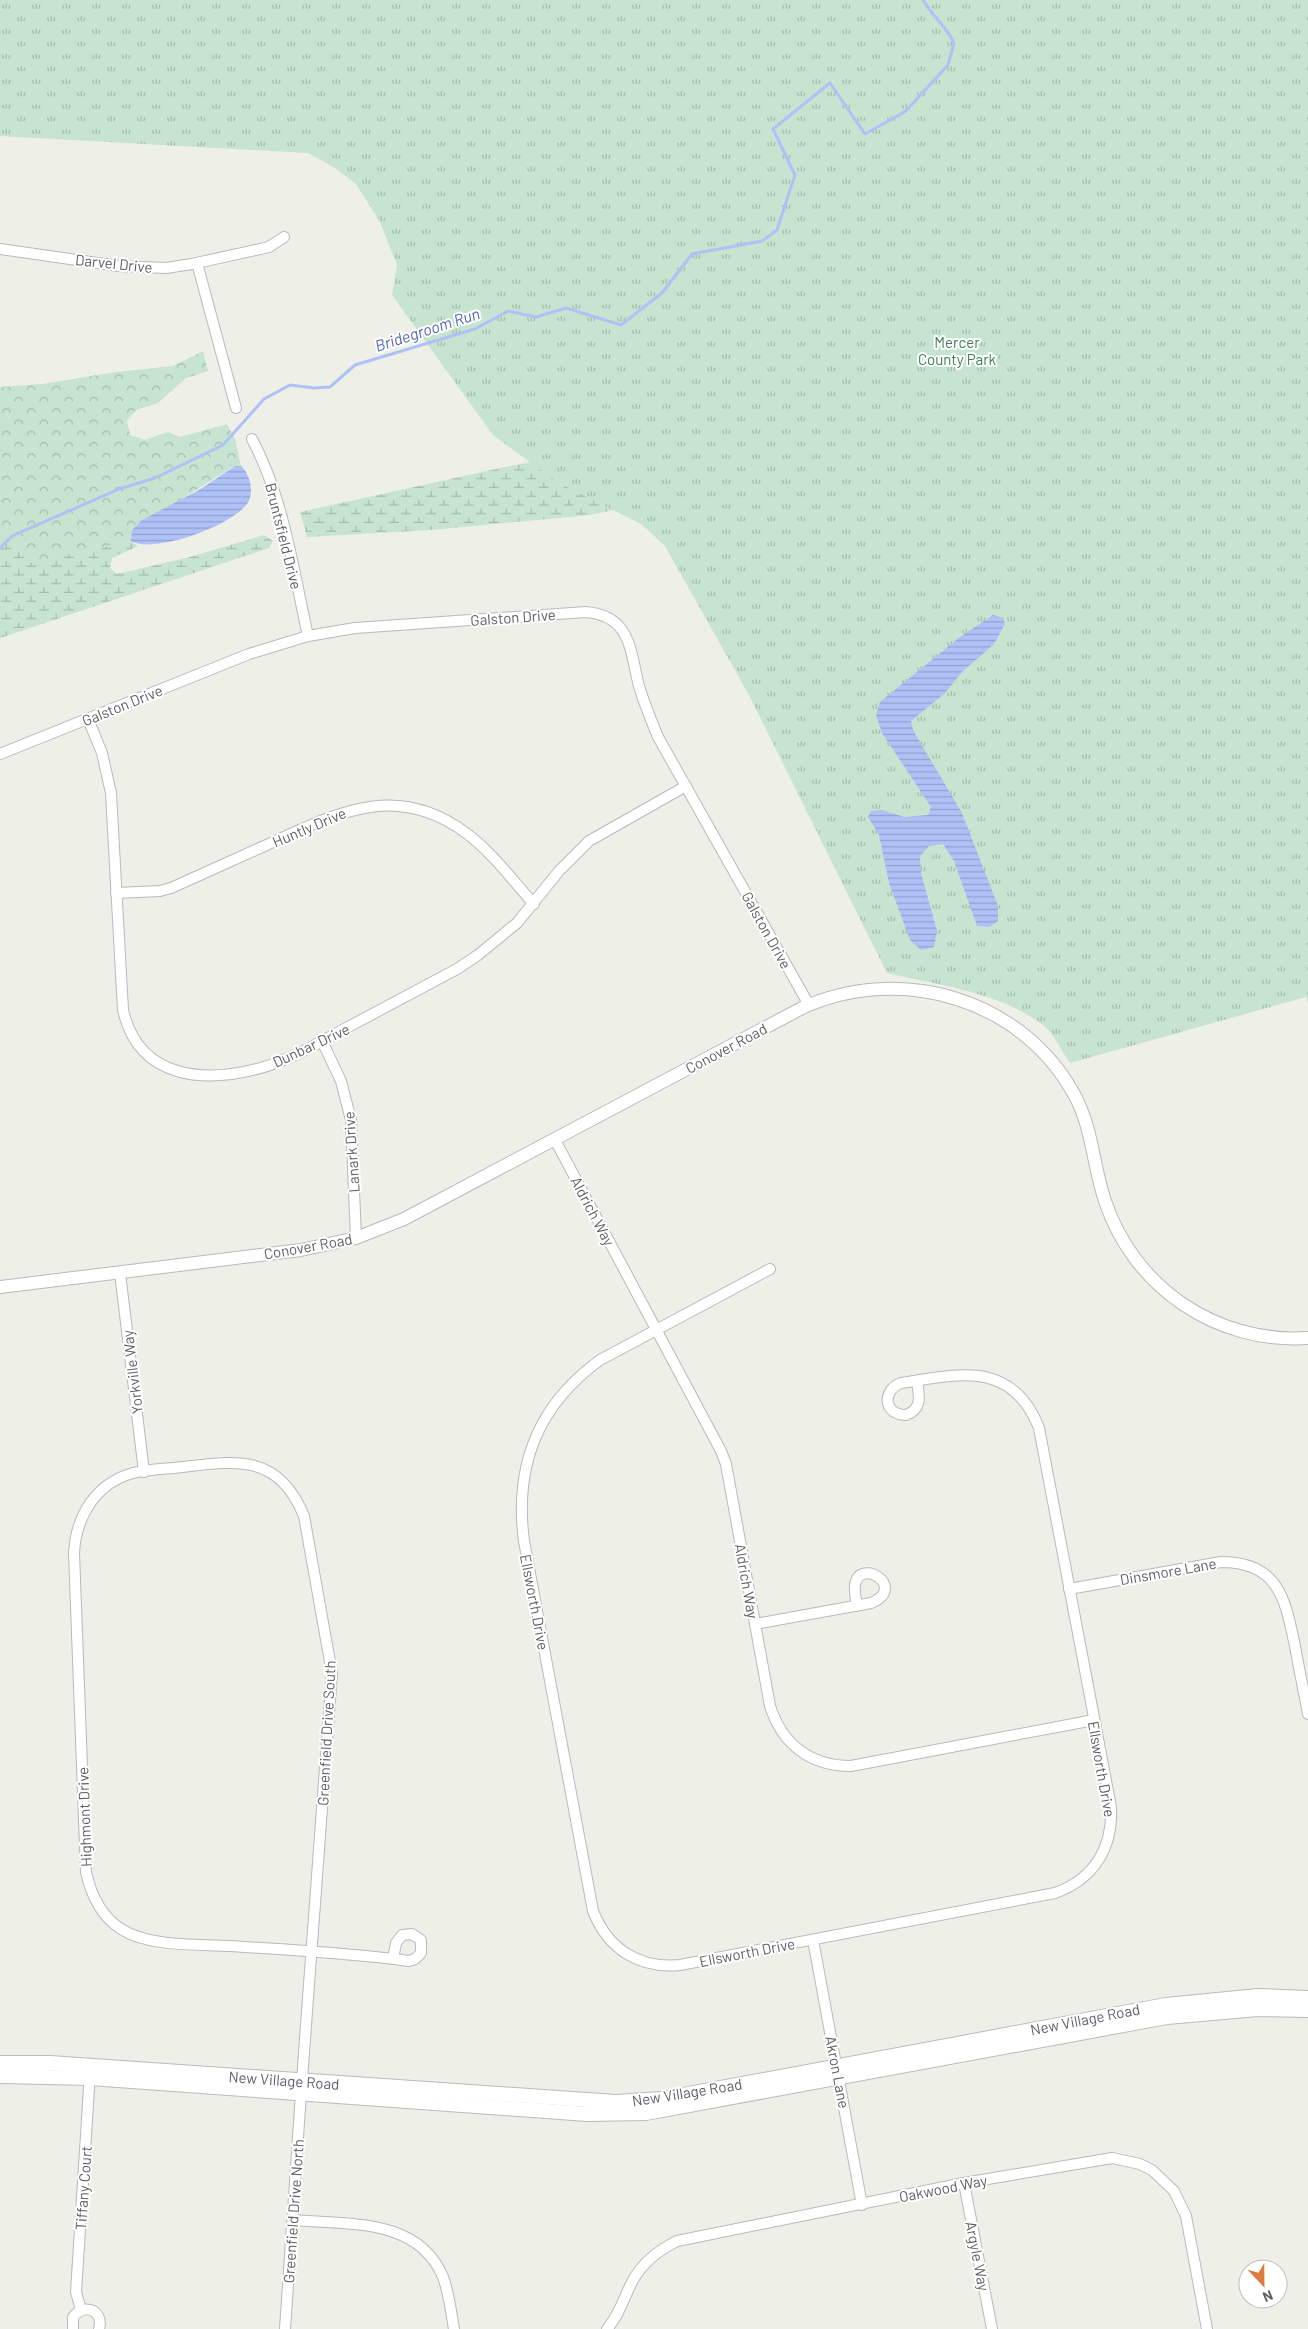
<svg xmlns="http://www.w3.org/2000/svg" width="1308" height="2329" font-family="Barlow,sans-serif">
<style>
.forest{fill:url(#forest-crowns)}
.wetland{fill:url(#wetland-marsh)}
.park{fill:url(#park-tufts)}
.water{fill:url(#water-rules)}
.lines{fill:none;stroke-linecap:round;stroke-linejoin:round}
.stream{stroke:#aec2f8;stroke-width:3}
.minor-casing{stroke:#b9b9bf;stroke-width:12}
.tertiary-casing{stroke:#b9b9bf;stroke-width:14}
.secondary-casing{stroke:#babac1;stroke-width:16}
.minor{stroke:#fff;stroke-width:10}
.tertiary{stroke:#fff;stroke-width:12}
.secondary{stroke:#fff;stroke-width:14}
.labels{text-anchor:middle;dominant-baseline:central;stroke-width:4;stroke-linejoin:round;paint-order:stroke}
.street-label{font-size:15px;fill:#5e5f66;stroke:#fff}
.park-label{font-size:15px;fill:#3c7f53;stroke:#fff}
.water-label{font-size:16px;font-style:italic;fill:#5265ba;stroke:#fff}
</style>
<defs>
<pattern id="forest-crowns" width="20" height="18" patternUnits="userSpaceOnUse" patternTransform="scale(1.25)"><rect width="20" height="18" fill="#c6e4cf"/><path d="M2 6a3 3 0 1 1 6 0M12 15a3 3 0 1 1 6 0" fill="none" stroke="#a4bcac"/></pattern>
<pattern id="wetland-marsh" width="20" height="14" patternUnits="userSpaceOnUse" patternTransform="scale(1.25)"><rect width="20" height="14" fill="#c6e4cf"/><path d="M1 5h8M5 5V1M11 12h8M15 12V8" fill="none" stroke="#a4bcac"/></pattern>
<pattern id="park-tufts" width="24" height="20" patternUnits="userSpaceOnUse" patternTransform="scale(1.25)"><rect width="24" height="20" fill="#c6e4cf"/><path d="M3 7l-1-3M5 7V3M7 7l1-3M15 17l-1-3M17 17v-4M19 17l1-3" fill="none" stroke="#a4bcac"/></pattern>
<pattern id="water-rules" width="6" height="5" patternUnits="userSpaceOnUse" patternTransform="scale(1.25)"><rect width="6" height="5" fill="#aec2f8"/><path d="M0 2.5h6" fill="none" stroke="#91a1cd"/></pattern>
</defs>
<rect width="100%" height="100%" fill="#eeefe7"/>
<polygon class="forest" points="203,351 208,371 186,378 158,403 136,410 127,421 130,435 145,440 168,432 180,437 227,424 235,439 241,466 234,466 132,530 131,541 29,563 7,535 0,534 0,387 42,384 116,372 173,366"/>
<g class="wetland">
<polygon points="1049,360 667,499 590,515 431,530 307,537 300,512 505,467"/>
<polygon points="0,534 7,535 29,563 131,541 138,546 112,558 110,568 117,574 190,557 264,535 273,541 269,548 0,638"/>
</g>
<path class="park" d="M0 0H1308V1004L1306 997 1070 1063C1062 1052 1054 1033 1043 1025 997 991 941 986 887 973L749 695 665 546 641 524 557 482 493 435 392 295 397 265 380 222 356 184 335 168 308 153 0 136Z"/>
<g class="water">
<path d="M235 466H241C249 473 253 488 250 498 243 523 153 555 131 541L132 530 142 520 199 490Z"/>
<polygon points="993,615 1003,618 1005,624 994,644 962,672 945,693 911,721 913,730 962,813 998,906 998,921 989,927 977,926 954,861 943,844 929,846 920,856 921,873 937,931 934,947 921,950 910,940 889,883 879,835 868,817 871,811 882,810 904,817 928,815 931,807 882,733 876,715 880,702 960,637"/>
</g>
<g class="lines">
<path class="stream" d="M0 548 12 536 119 489 155 478 223 445 264 399 290 385 314 388 330 387 355 365 475 329 508 311 536 317 566 308 621 325 662 293 692 254 762 241 777 230 795 175 773 129 830 83 865 134 906 111 948 65 954 43C947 27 932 16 923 0"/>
<g class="minor-casing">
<g id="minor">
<polyline points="0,249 119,266 166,268 192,264 269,247 284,237"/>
<polyline points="197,263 236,408"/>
<path d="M252 439C284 499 293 569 308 636"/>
<path d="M88 719 102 753 111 793 123 1010C139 1080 205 1084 264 1067 294 1058 322 1041 350 1026 385 1007 421 988 457 969L478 955 517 923 559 871 589 841 686 786"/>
<path d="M0 754 249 654 308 636 355 628 586 612C632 616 630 652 639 686 644 703 651 720 658 737L809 1005"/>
<path d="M116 893 160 891 171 888C204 873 238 858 271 843 339 812 397 782 466 833 492 852 513 881 534 904"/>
<polyline points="322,1041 341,1081 351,1120 356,1238"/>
<path d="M555 1140 721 1451 726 1464 770 1706C782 1744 810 1766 851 1766L1094 1720"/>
<path d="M770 1269 600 1360C538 1405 514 1465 524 1541L593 1911C608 1949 639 1969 680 1965L1055 1893C1094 1879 1113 1848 1111 1807L1039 1428C1012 1360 960 1374 901 1383 881 1391 884 1415 906 1415 923 1409 919 1395 917 1381"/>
<polyline points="120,1273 144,1472"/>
<path d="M1069 1589 1221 1562C1279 1562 1285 1599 1295 1646 1299 1669 1304 1692 1308 1714"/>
<path d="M755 1624 871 1603C908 1588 860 1556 855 1585 854 1592 856 1599 857 1606"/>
<polyline points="813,1940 862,2205"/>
<polyline points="964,2183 992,2329"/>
<path d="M293 2220C347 2225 418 2217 443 2277 449 2293 451 2312 454 2329"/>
<polyline points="81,2310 76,2292 90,2072"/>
<path d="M73 2329V2317C85 2302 104 2311 99 2329"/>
<path d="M285 2329 301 2093 332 1673 304 1516C279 1455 239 1460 183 1467 167 1469 149 1469 133 1473 96 1483 76 1516 74 1553L86 1872C91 1895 101 1916 121 1929 149 1947 197 1944 230 1946 289 1950 350 1953 409 1961L415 1959 421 1953V1940L412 1934 402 1935 396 1943 393 1959"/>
<path d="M607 2329C620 2314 624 2297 633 2280 643 2262 659 2250 677 2241L964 2183 1112 2158 1140 2164 1152 2170 1174 2191 1186 2216 1207 2329"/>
</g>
</g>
<g class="tertiary-casing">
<path id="tertiary" d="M0 1287 301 1250 356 1238 404 1219 802 1008C901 963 1023 999 1075 1096 1093 1130 1093 1166 1105 1201 1134 1288 1217 1344 1308 1338"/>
</g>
<g class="secondary-casing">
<g id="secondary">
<polyline points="0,2063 50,2063 616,2102 662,2099 1166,2005 1258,1996 1308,1998"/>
<polyline points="0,2076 90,2078 587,2114 646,2113 1167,2017 1258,2009 1308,2010"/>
</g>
</g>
<use href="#minor" class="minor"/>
<use href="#tertiary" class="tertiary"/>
<use href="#secondary" class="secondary"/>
</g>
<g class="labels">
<g class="street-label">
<text transform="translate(114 263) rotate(6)">Darvel Drive</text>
<text transform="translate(284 536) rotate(76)">Bruntsfield Drive</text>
<text transform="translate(513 617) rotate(-4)">Galston Drive</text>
<text transform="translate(122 705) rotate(-22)">Galston Drive</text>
<text transform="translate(309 827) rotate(-23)">Huntly Drive</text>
<text transform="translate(767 930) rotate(61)">Galston Drive</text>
<text transform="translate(311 1045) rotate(-25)">Dunbar Drive</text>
<text transform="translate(726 1048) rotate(-28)">Conover Road</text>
<text transform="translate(351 1152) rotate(-94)">Lanark Drive</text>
<text transform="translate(593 1211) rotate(62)">Aldrich Way</text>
<text transform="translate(308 1246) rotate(-10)">Conover Road</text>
<text transform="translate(132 1372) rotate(-97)">Yorkville Way</text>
<text transform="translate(1168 1571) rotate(-10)">Dinsmore Lane</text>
<text transform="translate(747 1581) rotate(80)">Aldrich Way</text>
<text transform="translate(535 1602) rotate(79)">Ellsworth Drive</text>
<text transform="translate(326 1733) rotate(-87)">Greenfield Drive South</text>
<text transform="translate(1102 1769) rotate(80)">Ellsworth Drive</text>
<text transform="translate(84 1817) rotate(-92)">Highmont Drive</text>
<text transform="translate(747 1952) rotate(-11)">Ellsworth Drive</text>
<text transform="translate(1085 2019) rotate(-11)">New Village Road</text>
<text transform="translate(838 2072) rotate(79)">Akron Lane</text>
<text transform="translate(284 2080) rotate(4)">New Village Road</text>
<text transform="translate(687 2092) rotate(-9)">New Village Road</text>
<text transform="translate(83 2188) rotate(-86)">Tiffany Court</text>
<text transform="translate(943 2188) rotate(-11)">Oakwood Way</text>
<text transform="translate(293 2211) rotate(-86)">Greenfield Drive North</text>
<text transform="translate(978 2256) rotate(79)">Argyle Way</text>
</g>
<g class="park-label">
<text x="957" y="342">Mercer<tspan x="957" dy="17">County Park</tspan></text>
</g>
<g class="water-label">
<text transform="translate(427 329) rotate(-18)">Bridegroom Run</text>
</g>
</g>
<g transform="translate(1263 2284) rotate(158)"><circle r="24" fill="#ffffff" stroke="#bfbfc2"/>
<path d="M0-4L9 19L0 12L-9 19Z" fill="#db7b41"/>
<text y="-8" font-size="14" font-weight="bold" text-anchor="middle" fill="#5e5f66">N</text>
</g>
</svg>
